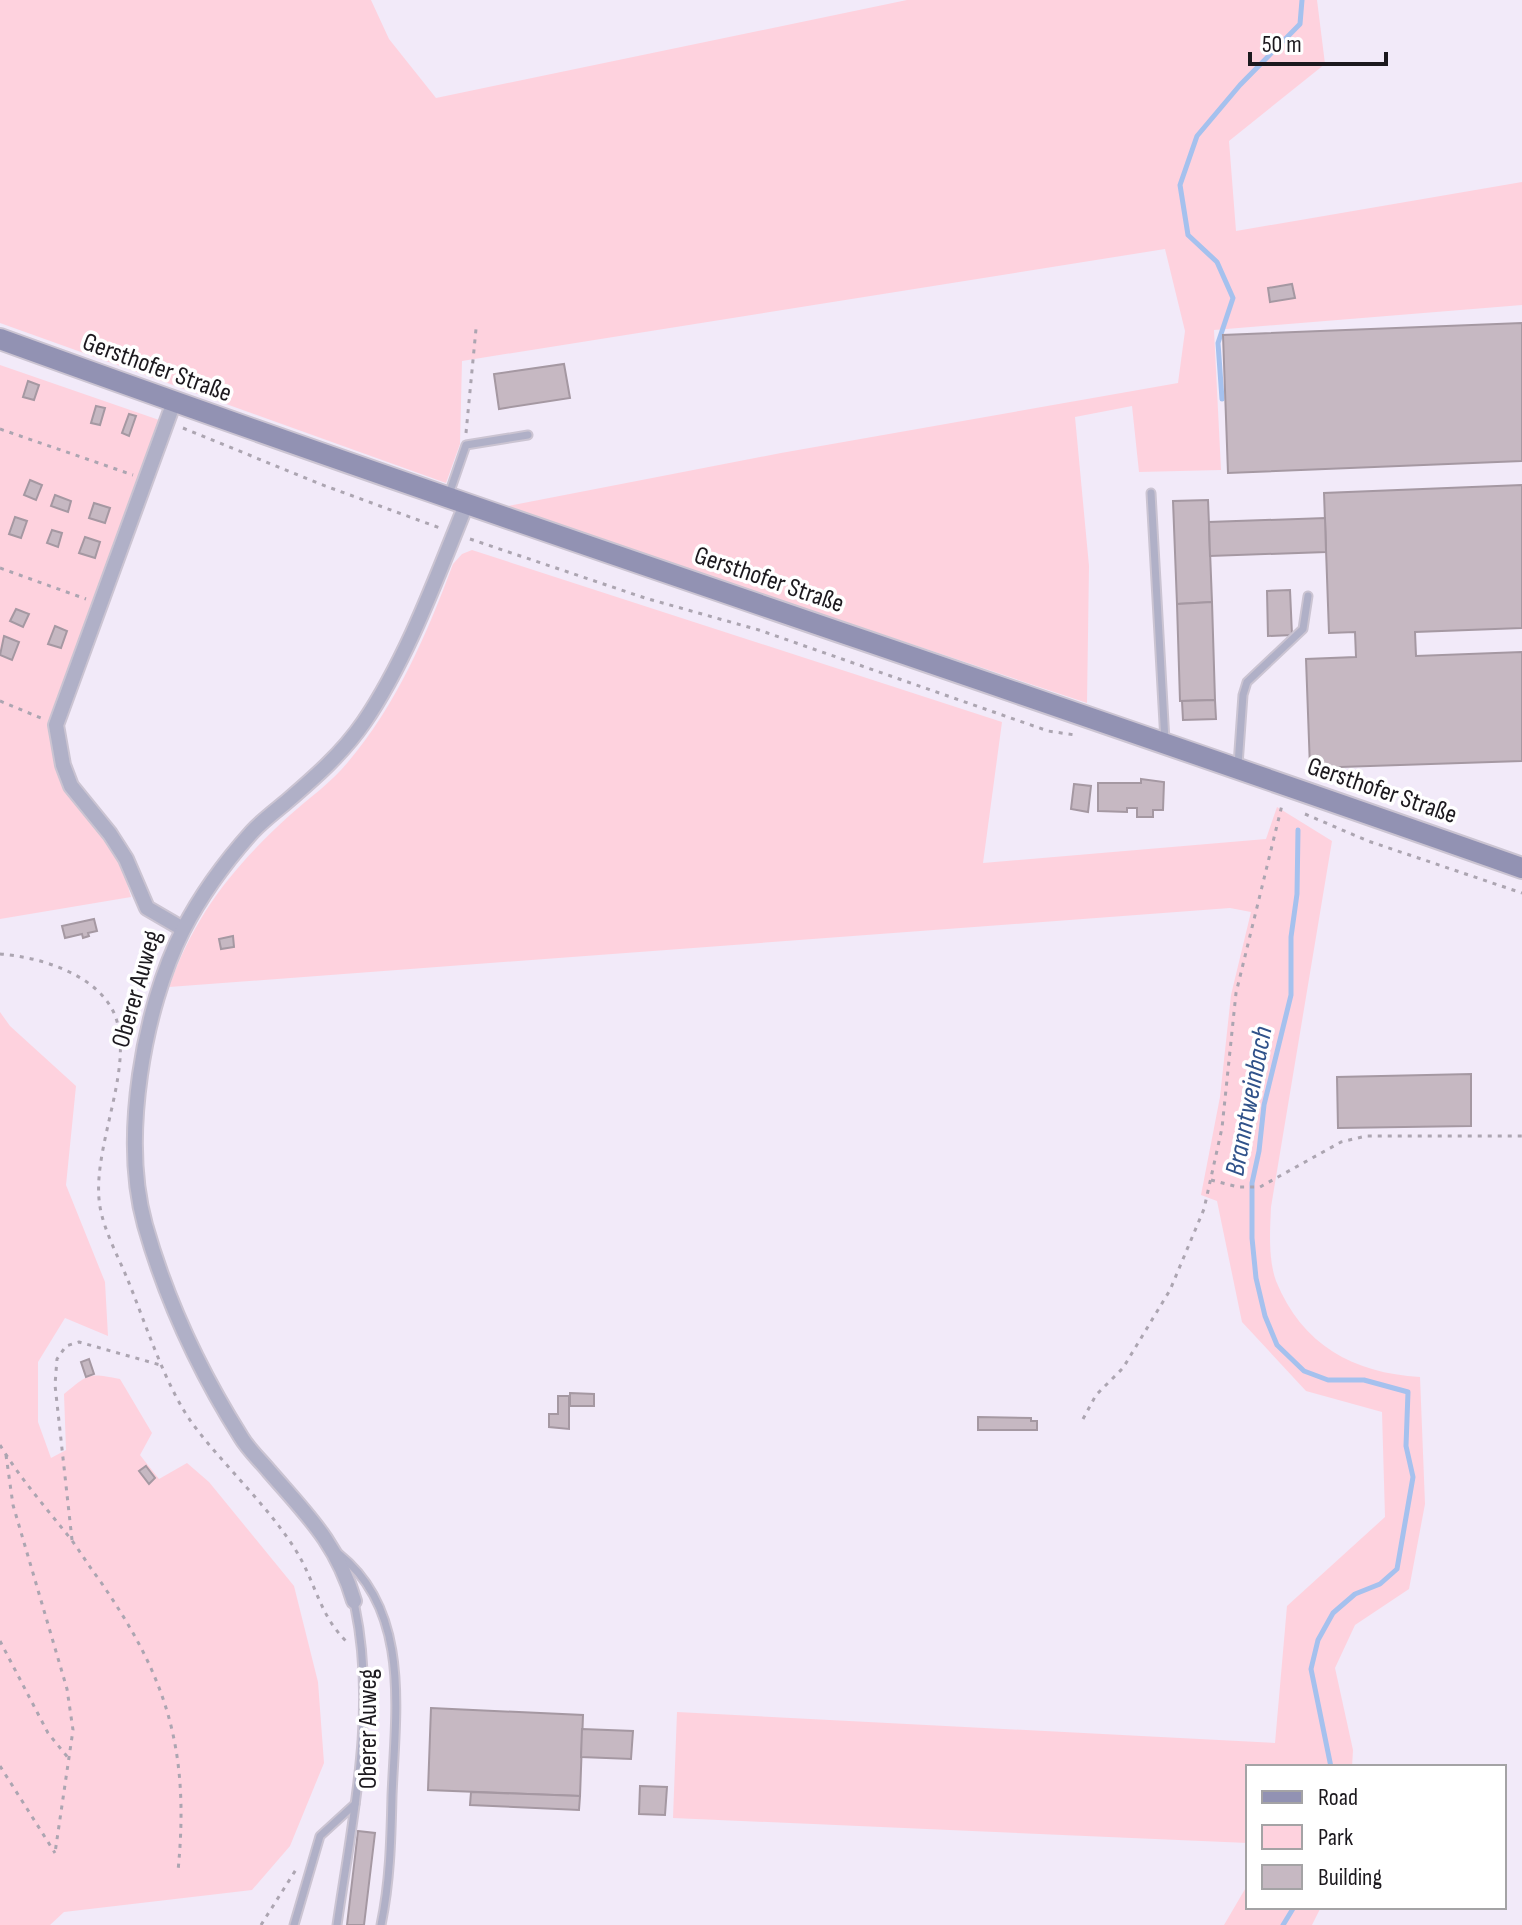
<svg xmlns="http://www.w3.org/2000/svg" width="1522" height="1925" font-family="'Sofia Sans Condensed',sans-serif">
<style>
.green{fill:#fed2de}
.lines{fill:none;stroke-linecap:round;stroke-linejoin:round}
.stream{stroke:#a5c1ee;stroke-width:5}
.building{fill:#c6b8c2;stroke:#a598a2;stroke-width:2}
.service-casing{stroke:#cbc4d2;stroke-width:11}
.minor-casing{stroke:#cbc4d2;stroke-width:18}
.secondary-casing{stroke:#cbc4d2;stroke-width:24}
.path{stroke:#aca5b1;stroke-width:3;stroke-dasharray:4 6;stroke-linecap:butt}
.service{stroke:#b0b0c7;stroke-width:7}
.minor{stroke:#b0b0c7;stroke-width:14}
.secondary{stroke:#9292b3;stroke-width:20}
.labels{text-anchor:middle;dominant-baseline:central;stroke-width:7;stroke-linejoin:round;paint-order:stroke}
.street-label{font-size:26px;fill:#1c191e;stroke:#fff}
.water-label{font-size:28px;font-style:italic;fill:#30528a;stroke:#fff}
</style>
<rect width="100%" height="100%" fill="#f2eaf9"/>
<g class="green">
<polygon points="0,0 371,0 389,39 436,98 907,0 1317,0 1325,64 1229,141 1236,231 1522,182 1522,305 1214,330 1221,470 1139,472 1132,406 1075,417 1089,566 1087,703 503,507 781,453 1178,383 1185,331 1165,249 462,361 460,444 446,483 0,323"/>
<polygon points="0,365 162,421 51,736 122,866 131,897 0,919"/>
<path d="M472 550 1002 722 983 863 1266 839 1277 807 1332 841 1271 1207C1270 1230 1268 1259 1276 1281 1302 1345 1353 1373 1420 1377L1425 1504 1409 1589 1355 1625 1335 1668 1353 1750 1352 1767H1248V1843L673 1818 677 1712 1275 1743 1287 1606 1385 1517 1382 1412 1306 1391 1242 1322 1217 1201 1201 1195 1220 1097 1231 995 1251 912 1230 908 169 987C195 914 233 867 290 815 309 798 332 782 348 762 397 704 427 634 453 564L462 554Z"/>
<path d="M0 1012 10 1026 76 1086 66 1185 105 1282 108 1336 65 1318 38 1362V1422L51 1458 66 1450 64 1394C90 1373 88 1373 120 1379L152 1433 140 1455 159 1479 187 1463 209 1482 294 1586 318 1682 324 1763 290 1846 252 1890 64 1912 50 1925H0Z"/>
<polygon points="1248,1884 1248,1907 1321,1907 1312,1925 1224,1925"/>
</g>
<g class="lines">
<g class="stream">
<polyline points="1222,399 1218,343 1233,298 1217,262 1188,235 1180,185 1197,136 1240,85 1300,24 1302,0"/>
<polyline points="1298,830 1297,894 1291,937 1291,995 1264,1105 1259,1151 1252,1183 1252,1238 1256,1278 1265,1316 1277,1345 1304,1371 1328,1380 1364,1380 1408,1392 1406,1446 1413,1477 1397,1569 1380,1584 1355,1594 1333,1613 1318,1640 1311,1669 1331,1767"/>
<polyline points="1283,1925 1294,1907"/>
</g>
</g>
<g class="building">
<polygon points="1292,284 1295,298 1270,302 1268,288"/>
<polygon points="1522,323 1522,461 1228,473 1223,335"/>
<polygon points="564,364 570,398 499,409 494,374"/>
<polygon points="28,381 39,385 34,400 23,397"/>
<polygon points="96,406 105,408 100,425 91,423"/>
<polygon points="129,414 136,416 129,436 122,433"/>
<polygon points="30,480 42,485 36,500 24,495"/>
<polygon points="1522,485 1522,628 1415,632 1416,656 1522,652 1522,761 1310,768 1306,659 1356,657 1355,632 1329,633 1324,493"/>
<polygon points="55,495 71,501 68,512 51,506"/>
<polygon points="1208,500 1212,602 1177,604 1173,501"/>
<polygon points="94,503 110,508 105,523 89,518"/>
<polygon points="15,517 27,521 21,538 9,534"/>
<polygon points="1325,518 1326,552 1210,556 1209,522"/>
<polygon points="52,530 62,533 58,547 47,543"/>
<polygon points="85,537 100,542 95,558 79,553"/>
<polygon points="1290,590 1292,635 1268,636 1267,591"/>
<polygon points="1212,602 1215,700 1180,701 1177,604"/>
<polygon points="16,609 29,614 23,627 10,621"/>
<polygon points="55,626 67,631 61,648 48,644"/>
<polygon points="4,636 19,642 12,660 0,655"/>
<polygon points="1215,700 1216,719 1183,720 1182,701"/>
<polygon points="1141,779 1164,782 1163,810 1153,810 1153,817 1137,817 1137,808 1127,808 1127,812 1098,811 1098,783 1141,783"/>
<polygon points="1074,784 1091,786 1088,812 1071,809"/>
<polygon points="94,919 97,931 88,933 89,936 83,938 82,934 65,938 62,926"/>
<polygon points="233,936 234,947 221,949 219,939"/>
<polygon points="1471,1074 1471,1126 1338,1128 1337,1077"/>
<polygon points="89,1359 94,1374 86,1377 81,1362"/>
<polygon points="570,1393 594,1394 594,1406 570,1406"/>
<polygon points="558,1396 569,1396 569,1429 549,1427 549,1414 558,1414"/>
<polygon points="978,1417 1031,1418 1031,1421 1037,1421 1037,1430 978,1430"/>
<polygon points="146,1466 155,1478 149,1484 139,1471"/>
<polygon points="431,1708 583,1715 580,1796 428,1790"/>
<polygon points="582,1729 633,1731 631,1759 581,1757"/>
<polygon points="640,1786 667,1787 665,1815 639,1814"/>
<polygon points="471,1792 580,1796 579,1810 470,1805"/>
<polygon points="358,1831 375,1833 364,1925 347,1925"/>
</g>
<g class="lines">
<g class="service-casing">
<g id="service">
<polyline points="1151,493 1165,741"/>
<polyline points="448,497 466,445 528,435"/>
<polyline points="1238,765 1243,695 1247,682 1303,629 1308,596"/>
<path d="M339 1554C412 1612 395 1715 392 1796 391 1840 390 1882 381 1925"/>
<polyline points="294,1925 320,1836 355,1804"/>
<path d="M337 1925C352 1821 377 1711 355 1607"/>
</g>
</g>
<g class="minor-casing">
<g id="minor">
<polyline points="174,402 56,725 63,765 71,786 110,834 126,859 147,908 183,929"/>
<path d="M354 1601C337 1543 307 1515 269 1471 260 1460 248 1449 241 1437 200 1372 166 1299 145 1225 121 1139 143 1009 183 930 201 895 226 861 252 832 262 821 274 812 285 803 314 778 342 754 364 722 407 659 437 576 466 505"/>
</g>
</g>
<g class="secondary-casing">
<path id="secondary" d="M0 339C505 522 1016 689 1522 868"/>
</g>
<g class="path">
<polyline points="183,428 320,484 440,528"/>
<polyline points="0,429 133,475"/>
<polyline points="466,433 476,329"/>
<polyline points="470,539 645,598 759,630 1048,731 1075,735"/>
<polyline points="0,568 86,599"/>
<polyline points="0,701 41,718"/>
<polyline points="1305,814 1368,841 1522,893"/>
<path d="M0 954C40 957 96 974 114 1013 136 1064 94 1141 99 1199 101 1225 117 1254 127 1278 146 1324 166 1389 195 1427 227 1469 267 1505 295 1549 316 1582 319 1616 348 1643"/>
<polyline points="1211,1180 1238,1187 1260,1187 1341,1142 1366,1136 1522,1136"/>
<polyline points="1083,1419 1096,1395 1123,1368 1170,1290 1204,1209 1222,1128 1236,993 1282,805"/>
<path d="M0 1445C20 1478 46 1508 70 1538 80 1551 88 1565 98 1578 167 1677 190 1749 178 1871"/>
<polyline points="6,1455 13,1505 67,1689 73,1730 55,1853"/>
<polyline points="72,1540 55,1385 57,1359 66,1346 79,1342 164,1366"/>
<polyline points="0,1641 48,1733 70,1760"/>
<polyline points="0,1766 55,1853"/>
<polyline points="261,1925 297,1868"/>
</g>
<use href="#service" class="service"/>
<use href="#minor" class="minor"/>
<use href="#secondary" class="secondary"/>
</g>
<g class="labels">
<g class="street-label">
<text transform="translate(157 368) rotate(20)">Gersthofer Straße</text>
<text transform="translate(769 580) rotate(19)">Gersthofer Straße</text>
<text transform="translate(1382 791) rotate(19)">Gersthofer Straße</text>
<text transform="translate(137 989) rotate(-74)">Oberer Auweg</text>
<text transform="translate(368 1729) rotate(-90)">Oberer Auweg</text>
</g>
<g class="water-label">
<text transform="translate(1249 1101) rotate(-79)">Branntweinbach</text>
</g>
</g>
<rect x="1246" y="1765" width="260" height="144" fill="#ffffff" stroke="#a4a3a5" stroke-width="2"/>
<rect x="1262" y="1791" width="40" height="12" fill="#9292b3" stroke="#a4a3a5" stroke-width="2"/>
<text x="1318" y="1805" font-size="24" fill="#1c191e">Road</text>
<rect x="1262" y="1825" width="40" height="24" fill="#fed2de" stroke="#a4a3a5" stroke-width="2"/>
<text x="1318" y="1845" font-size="24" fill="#1c191e">Park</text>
<rect x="1262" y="1865" width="40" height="24" fill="#c6b8c2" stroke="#a4a3a5" stroke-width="2"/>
<text x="1318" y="1885" font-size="24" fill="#1c191e">Building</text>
<path d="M1250 52v12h136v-12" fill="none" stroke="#1c191e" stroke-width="4"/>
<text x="1262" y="52" font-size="24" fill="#1c191e" stroke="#ffffff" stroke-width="6" paint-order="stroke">50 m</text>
</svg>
